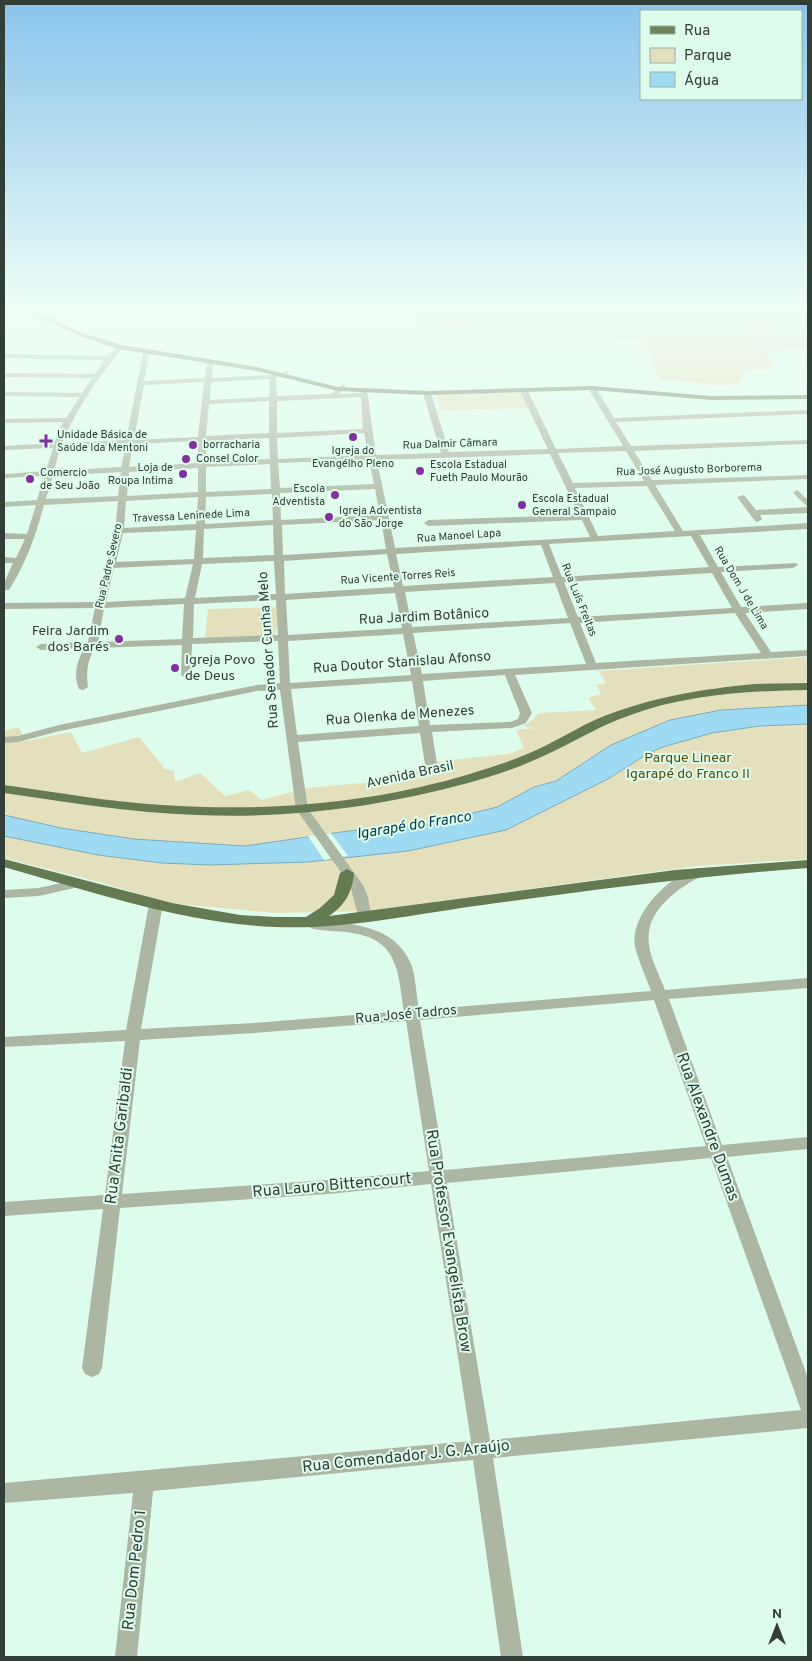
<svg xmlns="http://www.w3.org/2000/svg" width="812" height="1661" font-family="Overpass,sans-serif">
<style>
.green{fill:#e4e0bd}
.water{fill:#9edbf3;stroke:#7eacbb}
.pier{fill:#ddfcec}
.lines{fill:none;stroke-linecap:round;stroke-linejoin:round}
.minor{fill:#abb7a2;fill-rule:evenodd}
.primary{fill:#6e845f;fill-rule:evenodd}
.trunk{fill:#647a52;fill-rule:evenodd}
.poi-dot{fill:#8230a0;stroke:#ddfcec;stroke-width:2}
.labels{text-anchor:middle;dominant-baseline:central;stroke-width:4;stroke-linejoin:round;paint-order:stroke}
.far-poi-label{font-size:11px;fill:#323f38;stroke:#ddfcec;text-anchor:start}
.far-street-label{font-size:11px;fill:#323f38;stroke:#ddfcec}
.street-label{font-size:14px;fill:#323f38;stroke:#ddfcec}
.poi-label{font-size:14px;fill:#323f38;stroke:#ddfcec;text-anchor:end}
.park-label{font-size:14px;fill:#544c0c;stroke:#ddfcec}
.water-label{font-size:15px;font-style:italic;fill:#013a4a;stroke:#ddfcec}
.near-street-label{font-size:16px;fill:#323f38;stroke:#ddfcec}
</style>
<rect width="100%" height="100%" fill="#ddfcec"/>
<g class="green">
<polygon points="410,311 808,311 808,349 765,351 774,368 744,370 740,383 720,385 660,380 643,340 514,334 493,330 417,325"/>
<polygon points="521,390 528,408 442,410 436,393"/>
<polygon points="281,607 275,635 205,638 208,609"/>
<polygon points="808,657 808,859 697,866 367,911 275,913 168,903 103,883 4,858 4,731 19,727 25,741 71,732 82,753 139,737 165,769 174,771 175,782 200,773 225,796 249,790 262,800 307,788 385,781 389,772 434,768 433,762 508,754 524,748 516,730 535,728 522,726 529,723 539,713 596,710 588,698 601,694 596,685 606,683 598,671"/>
</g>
<polygon class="water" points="808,705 808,724 760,726 712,733 663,747 647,754 608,779 506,830 408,851 308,862 209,865 162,863 98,855 4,836 4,815 61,828 134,839 245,846 348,831 425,825 497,807 534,787 556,781 611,745 670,720 721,710"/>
<polygon class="pier" points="331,833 348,856 324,860 308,836"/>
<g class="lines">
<g class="minor">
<path d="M119 346 124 347C99 375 77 408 62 443L126 440 143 353 146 351 149 353 144 381 205 378 207 362 210 360 213 362 212 378 272 375 288 371V373L276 378 277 396 331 394 342 384 346 386 339 394 361 393V390H367L376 455 441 453 423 393 427 391 431 393 449 452 548 449 519 389 523 387 527 389 556 449 623 446 588 388 592 386 596 388 614 418 808 410V414L616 422 631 446 808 440V444L634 451 652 480 808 475V479L655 485 683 531 808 523V529L700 535 718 567 796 563 798 565 793 568 721 572 741 607 808 603V609L745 613 771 652 808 650V656L515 675 532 713 526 723 512 728 432 732 437 764 431 768 425 764 420 733 298 742 308 809 363 885 368 897 371 916 364 920 359 919 350 885 296 809 280 690 257 691 60 731 18 742 4 743V737L18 736 59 725 257 685 280 683 278 641 192 644 191 675 186 678 181 675 182 645 95 648C87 660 86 674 88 687L83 690 79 689C73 677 77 659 85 648L41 650 36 647 41 644 88 642 95 608 4 609V603L96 602 115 531 118 501 44 505C36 535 26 563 9 590H4V583L13 563H4V557L16 558 25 539H4V533L27 534 36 505 4 507V502L37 500 44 476 4 478V474L46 471 53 448 4 450V446L54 443 63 422 4 423V419L66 418 80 397 4 396V392L82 393 92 378 4 377V373L95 374 104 360 4 358V354L107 356ZM270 379 269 397 210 400 211 382ZM204 382 198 437 134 440 144 385ZM361 397 363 429 277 433V401ZM269 401V433L206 436 209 404ZM364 433 368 455 278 459 277 438ZM269 438 270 459 206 462V441ZM198 441V463L129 467 133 444ZM126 445 121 467 54 471 60 448ZM626 451 644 481 573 483 558 453ZM550 454 579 515 428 520 424 523 428 526 582 520 590 537 395 548 377 460ZM369 460 374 484 280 488 278 463ZM270 464 271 489 206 492V467ZM198 468V492L127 496 129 472ZM121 472 118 496 46 499 53 476ZM647 486 675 531 598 536 575 488ZM375 489 380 515 281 520 280 493ZM272 494 273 520 205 524 206 497ZM198 497 196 524 124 528 126 501ZM381 520 386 549 283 555 282 525ZM273 525 274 555 203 558 204 529ZM196 530 194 559 116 562 123 533ZM691 536 709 567 562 577 549 544ZM541 545 553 577 403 586 396 554ZM387 554 394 587 285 594 284 561ZM274 561 276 594 195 598 202 564ZM193 564 185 598 106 602 114 568ZM712 573 732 608 578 617 564 582ZM555 583 568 618 412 627 405 592ZM395 593 402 628 288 635 286 600ZM276 600 278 635 193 638 194 604ZM184 604 182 639 98 642 104 608ZM735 613 761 653 596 663 580 623ZM570 623 586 664 422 674 413 633ZM403 634 411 675 290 683 288 641ZM505 675 520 713 518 719 510 722 430 725 423 681ZM412 681 419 726 297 735 291 689Z"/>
<polygon points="797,490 808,500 808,513 760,515 762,519 758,522 755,521 737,497 744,495 756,510 808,507 793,493"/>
<path d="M698 868 705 872 703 875C677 889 644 911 649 945 651 960 660 976 665 990L808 978V988L669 999 722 1145 808 1137V1149L727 1157 808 1378V1428L493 1458 523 1657H501L473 1460 153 1491 137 1657H115L133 1493 4 1503V1483L471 1441 431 1184 328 1194 120 1208 102 1368 99 1374 92 1377 85 1374 82 1368 103 1209 4 1216V1202L105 1195 125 1041 4 1047V1037L126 1030 149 904 156 900 163 904 141 1029 254 1023 404 1011C398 973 399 940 352 933 338 930 324 932 310 928L308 925 310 922 315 921C351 923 395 925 411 964 416 977 416 995 419 1010L651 991C646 977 639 962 635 947 629 915 669 875 698 868ZM654 1000 706 1146 445 1170 420 1020ZM406 1021 429 1171 328 1180 122 1194 140 1040 254 1033ZM711 1158 801 1410 490 1440 447 1183Z"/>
<polygon points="78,879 85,883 83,886 39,896 4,898 4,890 39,888"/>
</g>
<polygon class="primary" points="28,311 36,311 79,332 122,345 257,367 338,387 427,391 592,386 711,396 808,395 808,399 711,400 592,390 427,395 338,391 257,371 118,349 75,334"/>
<g class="trunk">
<path d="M755 684 808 683V690C747 691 686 694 628 716 602 725 579 739 554 751 526 765 497 775 468 783 380 807 289 819 197 815 132 813 68 802 4 793V785C56 792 109 802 162 805 266 812 372 804 473 773 497 766 522 757 545 746 563 737 579 727 597 719 647 698 701 689 755 684Z"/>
<path d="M4 859 172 903 240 915 275 917H306L320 908 334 895 340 873 347 869 354 873C352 893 345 905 329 916L675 870 808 860V868C699 876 591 890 483 905 414 914 345 930 275 927 182 923 93 892 4 867Z"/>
</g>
</g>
<linearGradient id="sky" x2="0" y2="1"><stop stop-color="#8ac4ec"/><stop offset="0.57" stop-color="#f0fef6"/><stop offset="1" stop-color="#f0fef6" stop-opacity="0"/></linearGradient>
<rect width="812" height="543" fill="url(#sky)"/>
<g class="poi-dot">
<circle cx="353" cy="437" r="5"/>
<path d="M43.5 433.5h5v5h5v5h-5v5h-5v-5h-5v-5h5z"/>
<circle cx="193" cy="445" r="5"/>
<circle cx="186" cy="459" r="5"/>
<circle cx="420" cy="471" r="5"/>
<circle cx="183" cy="474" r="5"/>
<circle cx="30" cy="479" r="5"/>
<circle cx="335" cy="495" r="5"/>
<circle cx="522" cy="505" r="5"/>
<circle cx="329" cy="517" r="5"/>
<circle cx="119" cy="639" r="5"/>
<circle cx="175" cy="668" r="5"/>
</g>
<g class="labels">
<g class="far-poi-label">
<text x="57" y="435">Unidade Básica de<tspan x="57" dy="13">Saúde Ida Mentoni</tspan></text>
<text x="203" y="445">borracharia</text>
<text x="353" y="451" text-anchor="middle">Igreja do<tspan x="353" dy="13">Evangélho Pleno</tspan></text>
<text x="196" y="459">Consel Color</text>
<text x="430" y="465">Escola Estadual<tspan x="430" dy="13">Fueth Paulo Mourão</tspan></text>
<text x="173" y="468" text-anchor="end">Loja de<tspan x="173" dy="13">Roupa Intima</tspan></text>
<text x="40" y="473">Comercio<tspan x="40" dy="13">de Seu João</tspan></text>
<text x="325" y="489" text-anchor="end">Escola<tspan x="325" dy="13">Adventista</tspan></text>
<text x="532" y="499">Escola Estadual<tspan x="532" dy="13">General Sampaio</tspan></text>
<text x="339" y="511">Igreja Adventista<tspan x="339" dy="13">do São Jorge</tspan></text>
</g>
<g class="far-street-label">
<text transform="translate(450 444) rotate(-2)">Rua Dalmir Câmara</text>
<text transform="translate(689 470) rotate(-2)">Rua José Augusto Borborema</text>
<text transform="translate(191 516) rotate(-3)">Travessa Leninede Lima</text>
<text transform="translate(459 536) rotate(-4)">Rua Manoel Lapa</text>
<text transform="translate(109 566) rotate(-77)">Rua Padre Severo</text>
<text transform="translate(398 577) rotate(-4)">Rua Vicente Torres Reis</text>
<text transform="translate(741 588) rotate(59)">Rua Dom J de Lima</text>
<text transform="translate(579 600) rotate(68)">Rua Luís Freitas</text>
</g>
<g class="street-label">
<text transform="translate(424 617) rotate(-3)">Rua Jardim Botânico</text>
<text transform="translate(269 650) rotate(-94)">Rua Senador Cunha Melo</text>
<text transform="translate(402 663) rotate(-4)">Rua Doutor Stanislau Afonso</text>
<text transform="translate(400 716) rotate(-4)">Rua Olenka de Menezes</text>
<text transform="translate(410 775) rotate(-12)">Avenida Brasil</text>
<text transform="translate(406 1015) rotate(-5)">Rua José Tadros</text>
</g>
<g class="poi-label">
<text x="109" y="631">Feira Jardim<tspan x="109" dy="16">dos Barés</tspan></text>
<text x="185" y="660" text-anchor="start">Igreja Povo<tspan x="185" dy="16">de Deus</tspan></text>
</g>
<g class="park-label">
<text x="688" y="758">Parque Linear<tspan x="688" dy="16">Igarapé do Franco II</tspan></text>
</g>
<g class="water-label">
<text transform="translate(414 826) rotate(-9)">Igarapé do Franco</text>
</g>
<g class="near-street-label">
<text transform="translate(707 1127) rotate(70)">Rua Alexandre Dumas</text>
<text transform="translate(120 1136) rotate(-83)">Rua Anita Garibaldi</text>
<text transform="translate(332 1186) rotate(-5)">Rua Lauro Bittencourt</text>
<text transform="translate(448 1241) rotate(81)">Rua Professor Evangelista Brow</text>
<text transform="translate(406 1457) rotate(-6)">Rua Comendador J. G. Araújo</text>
<text transform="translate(135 1570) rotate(-84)">Rua Dom Pedro 1</text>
</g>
</g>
<rect width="812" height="1661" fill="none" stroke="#323f38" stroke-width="10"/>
<rect x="640" y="10" width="162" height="90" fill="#ddfcec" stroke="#99b0a4"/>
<rect x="650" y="26" width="25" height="8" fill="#6e845f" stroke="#99b0a4"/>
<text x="684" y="35" font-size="15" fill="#323f38">Rua</text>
<rect x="650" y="48" width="25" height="15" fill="#e4e0bd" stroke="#99b0a4"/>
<text x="684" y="60" font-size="15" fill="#323f38">Parque</text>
<rect x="650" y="72" width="25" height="15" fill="#9edbf3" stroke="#99b0a4"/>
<text x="684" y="85" font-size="15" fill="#323f38">Água</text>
<g transform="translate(777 1626)" stroke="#ddfcec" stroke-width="4" paint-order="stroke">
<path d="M0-4L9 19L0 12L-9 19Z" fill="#323f38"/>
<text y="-8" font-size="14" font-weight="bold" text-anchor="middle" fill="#323f38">N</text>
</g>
</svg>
